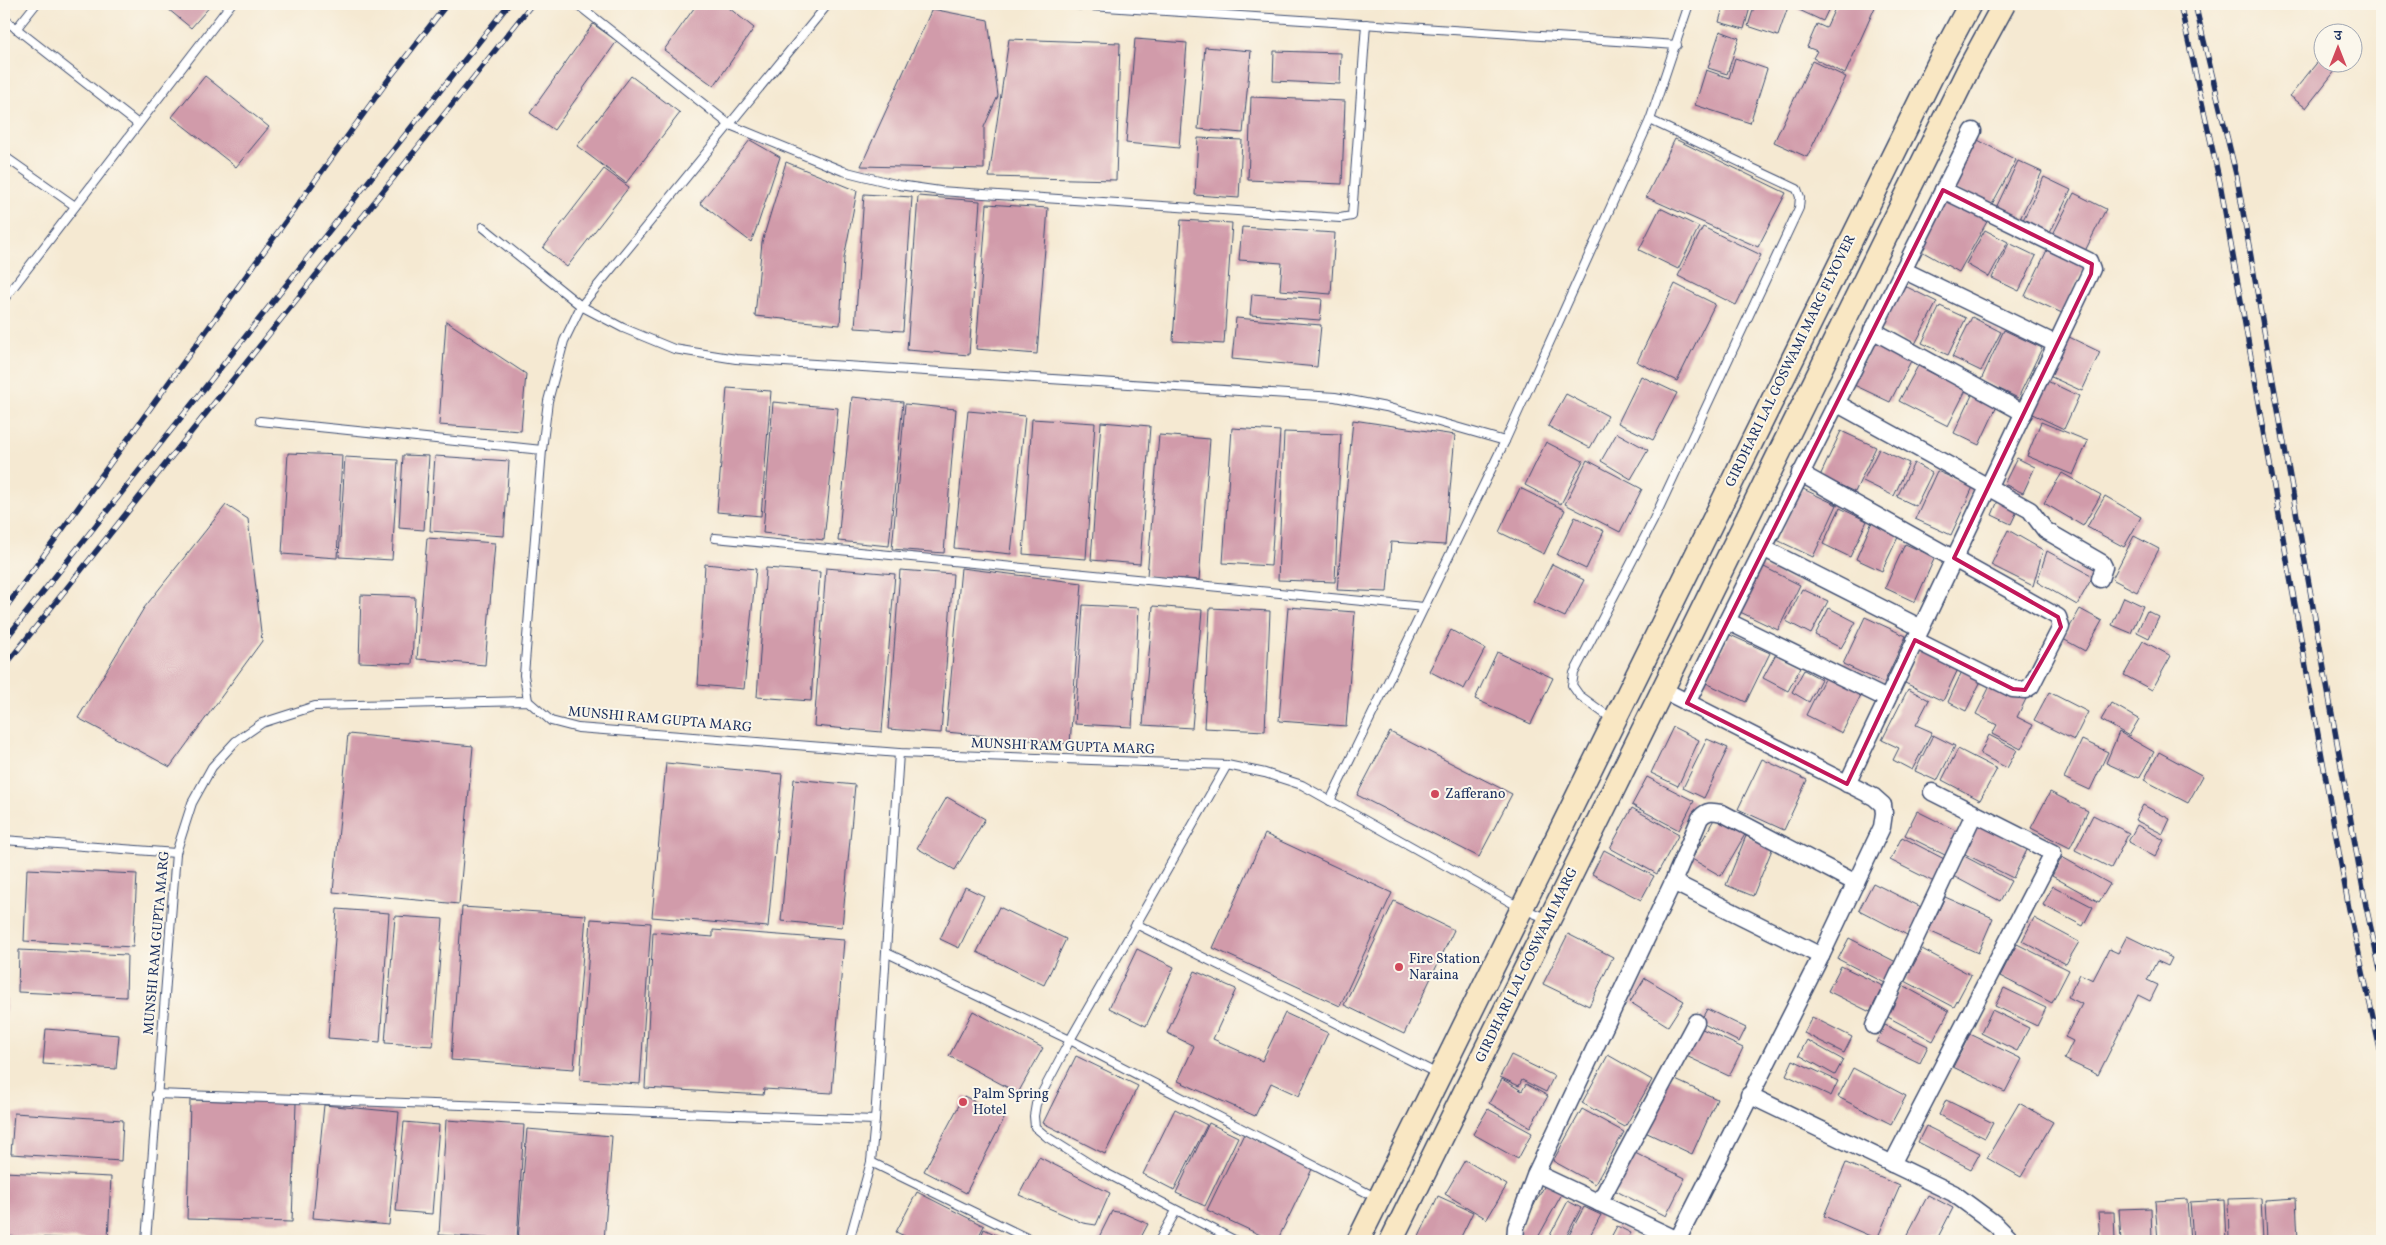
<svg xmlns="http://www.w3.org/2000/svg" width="2386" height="1245" font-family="Vollkorn,'Noto Serif Devanagari',serif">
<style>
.building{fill:#d19baa}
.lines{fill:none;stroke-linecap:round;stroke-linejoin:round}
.service-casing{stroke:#3c4b6f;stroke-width:10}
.minor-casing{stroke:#3c4b6f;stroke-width:19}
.secondary-casing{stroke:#3c4b6f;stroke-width:25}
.service{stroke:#fff;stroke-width:8}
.minor{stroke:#fff;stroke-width:16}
.secondary{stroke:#f9e7c3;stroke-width:22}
.rail-casing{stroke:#1b2f5e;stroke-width:5.5}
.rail{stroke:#fbf7ec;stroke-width:4;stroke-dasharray:11;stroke-linecap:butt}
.marked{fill:none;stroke:#c2185b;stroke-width:4;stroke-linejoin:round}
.poi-dot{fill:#d1495b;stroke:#fbf7ec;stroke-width:2}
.labels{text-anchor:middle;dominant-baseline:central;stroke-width:4;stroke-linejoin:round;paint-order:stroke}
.street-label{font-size:14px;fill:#1b2f5e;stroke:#fbf7ec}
.poi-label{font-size:14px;fill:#1b2f5e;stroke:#fbf7ec;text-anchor:start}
</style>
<rect width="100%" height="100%" fill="#fbf7ec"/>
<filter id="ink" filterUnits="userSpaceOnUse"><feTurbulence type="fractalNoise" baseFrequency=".02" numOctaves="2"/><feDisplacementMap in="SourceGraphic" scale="10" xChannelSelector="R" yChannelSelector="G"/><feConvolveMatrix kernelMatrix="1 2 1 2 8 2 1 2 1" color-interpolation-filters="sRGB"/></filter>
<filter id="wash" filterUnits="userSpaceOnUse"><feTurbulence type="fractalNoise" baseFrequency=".0096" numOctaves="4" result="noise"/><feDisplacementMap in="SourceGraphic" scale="20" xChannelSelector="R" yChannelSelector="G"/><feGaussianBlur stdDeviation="1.12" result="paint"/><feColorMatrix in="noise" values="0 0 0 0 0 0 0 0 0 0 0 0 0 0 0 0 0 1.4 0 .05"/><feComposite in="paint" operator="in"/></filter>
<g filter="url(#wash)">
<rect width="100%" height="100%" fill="#f5e9d2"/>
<g id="blocks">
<g class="building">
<polygon points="162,4 212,4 191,28"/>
<polygon points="697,4 724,4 754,28 714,86 664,50"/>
<polygon points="1724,4 1751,4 1744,29 1719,22"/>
<polygon points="1755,4 1789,4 1778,36 1748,26"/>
<polygon points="1799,4 1831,4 1823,21 1797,9"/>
<polygon points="1837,4 1876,5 1845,74 1813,58 1817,51 1807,47 1817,24 1826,28"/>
<polygon points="932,9 988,20 998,96 984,127 984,169 861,166"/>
<polygon points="593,24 617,41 554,130 530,113"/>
<polygon points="1720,31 1739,38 1727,74 1708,68"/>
<polygon points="1009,39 1120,43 1116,180 989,177"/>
<polygon points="1135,39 1187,43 1179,148 1126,143"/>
<polygon points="1205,47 1251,51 1243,133 1198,129"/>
<polygon points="1274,51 1341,53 1340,84 1273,81"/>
<polygon points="2324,54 2324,62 2334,62 2339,66 2306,108 2290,96"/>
<polygon points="1735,58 1767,69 1750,123 1695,105 1706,70 1729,78"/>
<polygon points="1812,61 1846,77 1807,157 1774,142"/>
<polygon points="205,76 269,127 236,167 172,117"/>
<polygon points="631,76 680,113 626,183 577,146"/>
<polygon points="1251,97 1345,101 1342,184 1248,180"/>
<polygon points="1198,138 1242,140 1239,198 1195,195"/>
<polygon points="1974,138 2016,160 1990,208 1949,186"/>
<polygon points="1675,139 1786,193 1758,247 1646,197"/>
<polygon points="750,140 780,157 758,224 751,242 700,203"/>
<polygon points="2018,161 2042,172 2020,219 1996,208"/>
<polygon points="786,162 857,191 844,258 840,325 755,316 762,242"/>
<polygon points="604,169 629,187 567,267 543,248"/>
<polygon points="2044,177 2071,190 2049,235 2022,222"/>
<polygon points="2074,193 2106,209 2083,255 2051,238"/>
<polygon points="864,194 912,197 903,331 855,328"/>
<polygon points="1945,195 1989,218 1959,272 1916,248"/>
<polygon points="918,196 980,201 969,355 907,350"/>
<polygon points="987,204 1048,208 1037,354 976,349"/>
<polygon points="1660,208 1699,227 1678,269 1639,250"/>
<polygon points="1181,220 1232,223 1224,344 1173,341"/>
<polygon points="1242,227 1335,233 1331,294 1280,290 1282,263 1239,260"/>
<polygon points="1703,227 1761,255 1736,305 1678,276"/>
<polygon points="1985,230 2008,242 1989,277 1966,264"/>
<polygon points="2009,243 2036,256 2019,291 1992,278"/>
<polygon points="2048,248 2085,266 2062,313 2025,296"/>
<polygon points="1675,284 1715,304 1677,381 1637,362"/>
<polygon points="1903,285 1937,302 1914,346 1880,328"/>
<polygon points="1252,294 1322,299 1320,320 1250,315"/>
<polygon points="1940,306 1966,318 1948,355 1922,343"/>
<polygon points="1972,317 2001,332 1981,371 1952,357"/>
<polygon points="1236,318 1321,325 1317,367 1232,359"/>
<polygon points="446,321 526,374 521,431 439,425"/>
<polygon points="2004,330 2042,348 2018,398 1981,380"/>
<polygon points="2065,335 2100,352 2082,391 2047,375"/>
<polygon points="1876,336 1914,355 1890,402 1852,384"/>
<polygon points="1918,366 1966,390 1948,426 1899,401"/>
<polygon points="1641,376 1677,393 1653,440 1618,423"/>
<polygon points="2043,379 2079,396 2064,429 2028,412"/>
<polygon points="727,388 771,391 761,516 717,512"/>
<polygon points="1973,393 1998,404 1979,445 1954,433"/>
<polygon points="1566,394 1608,416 1590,448 1548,426"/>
<polygon points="852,397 903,402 889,546 838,541"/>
<polygon points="773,402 838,408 824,540 763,533"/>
<polygon points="905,404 956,409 944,553 892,549"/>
<polygon points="968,411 1025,416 1011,554 954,548"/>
<polygon points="1032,419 1095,423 1086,559 1023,554"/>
<polygon points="1353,420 1455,435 1445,545 1391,542 1387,592 1337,590"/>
<polygon points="1101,422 1150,426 1140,564 1091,560"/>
<polygon points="2041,422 2088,441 2073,475 2027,456"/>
<polygon points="1232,428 1280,431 1271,566 1223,563"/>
<polygon points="1841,431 1876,447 1855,492 1820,476"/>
<polygon points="1284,432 1341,434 1335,582 1278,580"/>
<polygon points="1617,433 1648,450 1631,479 1601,461"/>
<polygon points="1159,435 1210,439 1199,580 1147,576"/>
<polygon points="1546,442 1583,461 1561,504 1525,485"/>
<polygon points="1879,449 1909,463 1894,496 1863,481"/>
<polygon points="288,453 342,455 337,558 282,554"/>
<polygon points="403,455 429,456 424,530 399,528"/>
<polygon points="435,456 509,461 504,536 430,531"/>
<polygon points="345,457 398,460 392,560 339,557"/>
<polygon points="2017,458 2035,467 2023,493 2004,484"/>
<polygon points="1587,460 1642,489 1620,532 1565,504"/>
<polygon points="1914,463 1932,473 1916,506 1897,497"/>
<polygon points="1937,471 1973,487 1951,535 1915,519"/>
<polygon points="2062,473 2101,495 2083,526 2044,503"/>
<polygon points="1520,488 1565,510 1544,554 1499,532"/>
<polygon points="1801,488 1837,505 1813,557 1777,540"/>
<polygon points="2000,496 2020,505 2011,524 1992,515"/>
<polygon points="2105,496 2141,517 2124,547 2087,527"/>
<polygon points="226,505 248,519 262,641 170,767 78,718 144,608"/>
<polygon points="1840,508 1867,521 1850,557 1823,544"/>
<polygon points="1575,517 1604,531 1586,569 1557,555"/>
<polygon points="1872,522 1899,535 1882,571 1856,559"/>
<polygon points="2008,530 2043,550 2033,586 1991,565"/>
<polygon points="2134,536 2159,549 2137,592 2112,579"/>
<polygon points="427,538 495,543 485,665 417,659"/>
<polygon points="1905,544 1935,557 1915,602 1885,588"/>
<polygon points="2047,551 2093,576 2077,605 2037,582"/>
<polygon points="705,564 756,569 744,689 698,685"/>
<polygon points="1552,564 1584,580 1565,617 1533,602"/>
<polygon points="1760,565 1800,585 1778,630 1738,611"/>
<polygon points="766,568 820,572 811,701 757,697"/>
<polygon points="826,568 895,574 882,732 814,726"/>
<polygon points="961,568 1082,583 1070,744 946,732"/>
<polygon points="900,570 953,574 941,733 888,729"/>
<polygon points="1802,589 1828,601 1811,634 1786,621"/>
<polygon points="361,595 415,597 412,664 359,662"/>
<polygon points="2124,597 2143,606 2131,633 2112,625"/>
<polygon points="1083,605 1139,608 1132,727 1075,724"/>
<polygon points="1153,606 1202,610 1192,728 1143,725"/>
<polygon points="1288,607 1355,612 1346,726 1279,721"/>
<polygon points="1210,608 1270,611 1265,731 1204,728"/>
<polygon points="1829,608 1856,622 1841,648 1815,635"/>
<polygon points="2080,609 2102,621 2085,651 2063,639"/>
<polygon points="2147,611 2159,617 2149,638 2137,632"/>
<polygon points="1865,617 1906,636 1884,683 1843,664"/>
<polygon points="1451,630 1485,649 1464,689 1429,671"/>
<polygon points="1730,635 1770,653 1746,702 1704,682"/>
<polygon points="2143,641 2171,656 2152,690 2124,675"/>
<polygon points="1920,649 1959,667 1943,701 1905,683"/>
<polygon points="1497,652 1553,678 1531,724 1475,699"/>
<polygon points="1777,652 1802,665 1788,691 1763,678"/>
<polygon points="1963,669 1982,679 1966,711 1948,702"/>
<polygon points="1804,670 1821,679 1809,702 1792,692"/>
<polygon points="1828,671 1864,689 1842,733 1806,715"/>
<polygon points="1992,682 2026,699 2017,717 2033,725 2021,749 1992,734 1997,725 1976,714"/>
<polygon points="1908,689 1929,700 1916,725 1932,732 1912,770 1893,760 1899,748 1882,740"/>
<polygon points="2049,692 2088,712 2074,740 2034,720"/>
<polygon points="2111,703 2139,719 2129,736 2101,720"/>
<polygon points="1673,727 1699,740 1678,786 1651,773"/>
<polygon points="1390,732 1512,794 1479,857 1357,795"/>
<polygon points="2119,732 2154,752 2139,778 2106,763"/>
<polygon points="348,734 473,746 459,904 333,892"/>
<polygon points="1933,735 1955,746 1937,781 1915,771"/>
<polygon points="1989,735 2017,750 2007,768 1980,754"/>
<polygon points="1707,739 1728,748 1704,798 1683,788"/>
<polygon points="2082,740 2108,752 2090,790 2064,778"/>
<polygon points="1958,749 1997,769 1980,800 1942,780"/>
<polygon points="2159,752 2203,776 2188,803 2144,780"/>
<polygon points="1762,759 1807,780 1784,830 1738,809"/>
<polygon points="666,763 782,774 768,927 652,917"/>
<polygon points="1647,777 1694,801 1679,830 1632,805"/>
<polygon points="794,779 855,785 842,927 781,921"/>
<polygon points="2050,792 2088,811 2070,848 2031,828"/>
<polygon points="947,797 985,819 955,870 917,848"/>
<polygon points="2143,805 2170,819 2163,834 2135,820"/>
<polygon points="1632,808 1679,834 1657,874 1610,848"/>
<polygon points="1917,811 1961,833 1949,857 1905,835"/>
<polygon points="1717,814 1747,831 1721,876 1692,859"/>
<polygon points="2093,815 2129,833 2111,868 2075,850"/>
<polygon points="1978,823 2028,848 2013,878 1963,853"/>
<polygon points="2137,825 2164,840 2155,857 2128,842"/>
<polygon points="1265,834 1392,893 1340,1006 1213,948"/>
<polygon points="1746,836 1773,847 1753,896 1726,885"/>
<polygon points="1902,837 1948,861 1936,883 1890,860"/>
<polygon points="1604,850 1654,876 1641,900 1592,874"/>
<polygon points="1964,856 2011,881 2000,901 1953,876"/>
<polygon points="2062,857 2110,884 2099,902 2052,876"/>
<polygon points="27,869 137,874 133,947 24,941"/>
<polygon points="1873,883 1923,908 1909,936 1859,910"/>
<polygon points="2053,886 2093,907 2083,926 2043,905"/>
<polygon points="965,887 984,896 959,948 940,939"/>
<polygon points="1945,897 1993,918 1978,953 1929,931"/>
<polygon points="1394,901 1454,930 1404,1034 1344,1005"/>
<polygon points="462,907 586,915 574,1069 451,1060"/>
<polygon points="999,907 1066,939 1044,985 977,952"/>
<polygon points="337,909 389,913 380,1042 328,1038"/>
<polygon points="395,916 443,919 433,1046 385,1043"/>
<polygon points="2034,918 2079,942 2066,964 2022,941"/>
<polygon points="591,919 651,923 640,1084 580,1080"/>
<polygon points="713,930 844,940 832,1093 764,1089 763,1095 645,1088 653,932 713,937"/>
<polygon points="1568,934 1613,957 1589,1006 1543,984"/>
<polygon points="2127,936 2172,958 2168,966 2157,961 2147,980 2158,985 2150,1001 2138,995 2098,1075 2064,1059 2073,1041 2065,1037 2082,1004 2068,997 2080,974 2093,980 2109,949 2118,953"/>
<polygon points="1849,938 1896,962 1885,983 1838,959"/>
<polygon points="2017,944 2069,970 2052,1003 2000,976"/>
<polygon points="1137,949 1174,967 1146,1026 1109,1008"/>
<polygon points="1922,949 1971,975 1954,1007 1905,981"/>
<polygon points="19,950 127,955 126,997 18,992"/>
<polygon points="1841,966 1883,986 1870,1012 1828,991"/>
<polygon points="1195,971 1236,989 1213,1039 1262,1061 1285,1013 1328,1033 1299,1096 1271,1083 1255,1116 1178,1081 1194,1046 1167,1033"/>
<polygon points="1645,978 1684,1001 1668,1026 1630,1002"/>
<polygon points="1902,985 1949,1011 1933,1041 1886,1016"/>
<polygon points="2004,988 2046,1008 2037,1026 1995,1006"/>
<polygon points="4,998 7,999 5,1021 4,1021"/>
<polygon points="1707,1009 1746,1028 1739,1042 1700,1022"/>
<polygon points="1992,1010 2029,1028 2017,1051 1981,1033"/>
<polygon points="973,1011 1043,1048 1018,1093 949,1056"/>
<polygon points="1812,1017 1852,1037 1844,1053 1804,1033"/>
<polygon points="1885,1025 1928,1046 1920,1063 1876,1042"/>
<polygon points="1698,1027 1743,1048 1729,1076 1684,1055"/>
<polygon points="46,1029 119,1035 116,1069 43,1064"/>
<polygon points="1970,1034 2022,1059 2005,1092 1953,1067"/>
<polygon points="1807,1040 1843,1060 1835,1075 1799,1055"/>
<polygon points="1511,1055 1554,1076 1546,1092 1522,1080 1519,1086 1500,1077"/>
<polygon points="1608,1055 1652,1080 1625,1127 1582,1103"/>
<polygon points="1076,1056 1138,1086 1105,1154 1043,1123"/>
<polygon points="1793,1060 1838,1081 1831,1096 1786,1075"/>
<polygon points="1853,1068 1906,1096 1891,1124 1838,1097"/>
<polygon points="1669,1077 1717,1099 1692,1154 1643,1131"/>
<polygon points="1502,1079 1522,1091 1526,1084 1548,1096 1530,1127 1489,1103"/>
<polygon points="964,1096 1005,1117 966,1193 924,1171"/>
<polygon points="190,1100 296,1103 292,1222 187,1219"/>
<polygon points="1946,1100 1993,1123 1985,1138 1939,1115"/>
<polygon points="2019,1103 2053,1122 2021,1177 1987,1158"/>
<polygon points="324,1105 399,1112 389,1225 313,1218"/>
<polygon points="1175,1109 1207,1125 1174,1190 1143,1174"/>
<polygon points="1488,1109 1532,1133 1518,1159 1473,1134"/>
<polygon points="1582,1109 1624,1132 1595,1184 1553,1161"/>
<polygon points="14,1113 123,1120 121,1161 11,1154"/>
<polygon points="446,1120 524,1125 517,1240 439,1235"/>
<polygon points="404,1122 439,1125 432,1214 396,1211"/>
<polygon points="1209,1123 1238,1137 1205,1206 1176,1193"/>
<polygon points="1926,1126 1980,1153 1971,1169 1918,1142"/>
<polygon points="527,1129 612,1136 604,1241 518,1241"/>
<polygon points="1244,1134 1313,1167 1277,1241 1273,1241 1207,1210"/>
<polygon points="1633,1152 1685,1178 1666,1216 1614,1190"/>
<polygon points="1039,1157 1110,1193 1096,1225 1083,1223 1019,1195"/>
<polygon points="1465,1160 1507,1185 1487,1219 1445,1194"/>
<polygon points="1846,1163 1900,1186 1877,1239 1824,1216"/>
<polygon points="4,1172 111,1177 108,1240 4,1236"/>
<polygon points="1546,1183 1563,1192 1536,1241 1533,1241 1519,1233"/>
<polygon points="917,1192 984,1226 976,1241 915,1241 896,1232"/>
<polygon points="1928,1195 1953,1208 1936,1241 1904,1241"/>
<polygon points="1438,1196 1473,1212 1459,1241 1417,1241"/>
<polygon points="2261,1198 2263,1241 2229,1241 2228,1199"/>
<polygon points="2296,1198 2298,1241 2267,1241 2265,1200"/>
<polygon points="2187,1199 2190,1241 2158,1241 2155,1201"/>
<polygon points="2224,1200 2226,1241 2193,1241 2190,1202"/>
<polygon points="1568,1201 1581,1208 1564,1241 1547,1241"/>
<polygon points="1584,1207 1601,1215 1587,1241 1566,1241"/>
<polygon points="2151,1208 2152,1241 2121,1241 2119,1209"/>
<polygon points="1112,1211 1123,1213 1148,1224 1139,1241 1097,1241"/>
<polygon points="2098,1212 2114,1212 2115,1241 2100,1241"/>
<polygon points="1617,1226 1631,1233 1626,1241 1609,1241"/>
<polygon points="984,1229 1009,1241 979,1241"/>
</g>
</g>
</g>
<g filter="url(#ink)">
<use href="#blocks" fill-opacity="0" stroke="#3c4b6f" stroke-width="1"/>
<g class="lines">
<g class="service-casing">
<g id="service">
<polyline points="577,4 730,125 843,171 899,185 940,191 1340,218 1352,216 1366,24"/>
<polyline points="1061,4 1677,45"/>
<polyline points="4,19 138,124"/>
<polyline points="16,29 36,4"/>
<polyline points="4,156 75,206"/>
<polyline points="483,227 581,306 623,328 674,349 736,359 1335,397 1386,407 1505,441 1330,801"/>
<polyline points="4,299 231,4"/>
<polyline points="260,421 542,450"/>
<polyline points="1505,441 1650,120 1689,4"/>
<polyline points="715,538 1424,607"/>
<polyline points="528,701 524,675 542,450 548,401 564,341 581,306 828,4"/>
<polyline points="1612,719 1579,695 1572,685 1574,673 1653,521 1799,208 1800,197 1797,189 1650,120"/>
<polyline points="1227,765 1070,1040 1036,1104 1034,1116 1035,1127 1047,1137 1098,1169 1236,1241"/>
<polyline points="4,840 176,853"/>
<polyline points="1136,924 1438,1074"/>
<polyline points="887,953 1070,1040 1377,1198"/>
<polyline points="156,1094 875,1120 871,1162 849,1241"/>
<polyline points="875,1120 899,753"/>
<polyline points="871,1162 1033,1241"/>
<polyline points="146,1241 176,853 192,803 212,767 236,741 262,723 315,706 528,701 551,721 578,728 899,753 1227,765 1265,773 1302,785 1521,908 1548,919"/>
<polyline points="1159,1241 1176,1211"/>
</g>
</g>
<g class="minor-casing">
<g id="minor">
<polyline points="1903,270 2056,344"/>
<polyline points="1872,330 2024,413"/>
<polyline points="1836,403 2030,510 2045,530 2102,563 2104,567 2100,579"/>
<polyline points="1800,473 2058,617 2061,627 2031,686 2025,690 2013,689 1915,640"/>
<polyline points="1763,548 1921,628"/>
<polyline points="1727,621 1973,131"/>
<polyline points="1663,690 1874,797 1883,805 1884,813 1882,827 1821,956 1677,1241"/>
<polyline points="1687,703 1727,621 1887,699"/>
<polyline points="1847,784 2092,269 2089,261 1943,190"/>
<polyline points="1673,882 1821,956"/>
<polyline points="1874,1026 1974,814"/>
<polyline points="1749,1095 1953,1193 1995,1224 2012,1241"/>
<polyline points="1892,1164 2053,853 1932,792"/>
<polyline points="1599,1203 1696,1022"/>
<polyline points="1515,1241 1516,1227 1536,1173"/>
<path d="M1680 1241 1536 1173 1673 882 1700 818C1707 810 1712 811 1722 813L1856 883"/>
</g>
</g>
<g class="secondary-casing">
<g id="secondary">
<polyline points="1358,1241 1938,64 1970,4"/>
<polyline points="1391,1241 1968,70 2004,4"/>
</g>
</g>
<use href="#service" class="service"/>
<use href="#minor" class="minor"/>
<use href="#secondary" class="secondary"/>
<g class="rail-casing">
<g id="rail">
<polyline points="2180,4 2220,183 2349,909 2382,1058"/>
<polyline points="2195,4 2237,178 2366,906 2382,979"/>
<polyline points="4,610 391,76 447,4"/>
<polyline points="4,641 509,4"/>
<polyline points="4,667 532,4"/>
</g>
</g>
<use href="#rail" class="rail"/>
</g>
</g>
<path class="marked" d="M1943 190 2092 264 2091 274 1954 558 2058 617 2061 627 2025 690 2013 689 1915 640 1847 784 1687 703Z"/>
<g class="poi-dot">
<circle cx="1435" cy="794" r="5"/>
<circle cx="1399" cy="967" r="5"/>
<circle cx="963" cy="1102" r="5"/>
</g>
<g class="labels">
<g class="street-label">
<text transform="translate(1791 361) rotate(-64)">GIRDHARI LAL GOSWAMI MARG FLYOVER</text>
<text transform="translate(660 720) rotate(5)">MUNSHI RAM GUPTA MARG</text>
<text transform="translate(1063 747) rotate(2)">MUNSHI RAM GUPTA MARG</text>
<text transform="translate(157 943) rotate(-85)">MUNSHI RAM GUPTA MARG</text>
<text transform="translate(1527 965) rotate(-64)">GIRDHARI LAL GOSWAMI MARG</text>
</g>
<g class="poi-label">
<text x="1445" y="794">Zafferano</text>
<text x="1409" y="959">Fire Station<tspan x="1409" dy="16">Naraina</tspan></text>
<text x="973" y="1094">Palm Spring<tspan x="973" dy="16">Hotel</tspan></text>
</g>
</g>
<rect width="2386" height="1245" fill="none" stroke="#fbf7ec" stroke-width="20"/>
<g transform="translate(2338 48)"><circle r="24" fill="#fbf7ec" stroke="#a1a7b3"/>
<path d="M0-4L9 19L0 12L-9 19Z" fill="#d1495b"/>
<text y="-8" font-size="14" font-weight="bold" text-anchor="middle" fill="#1b2f5e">उ</text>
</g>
</svg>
